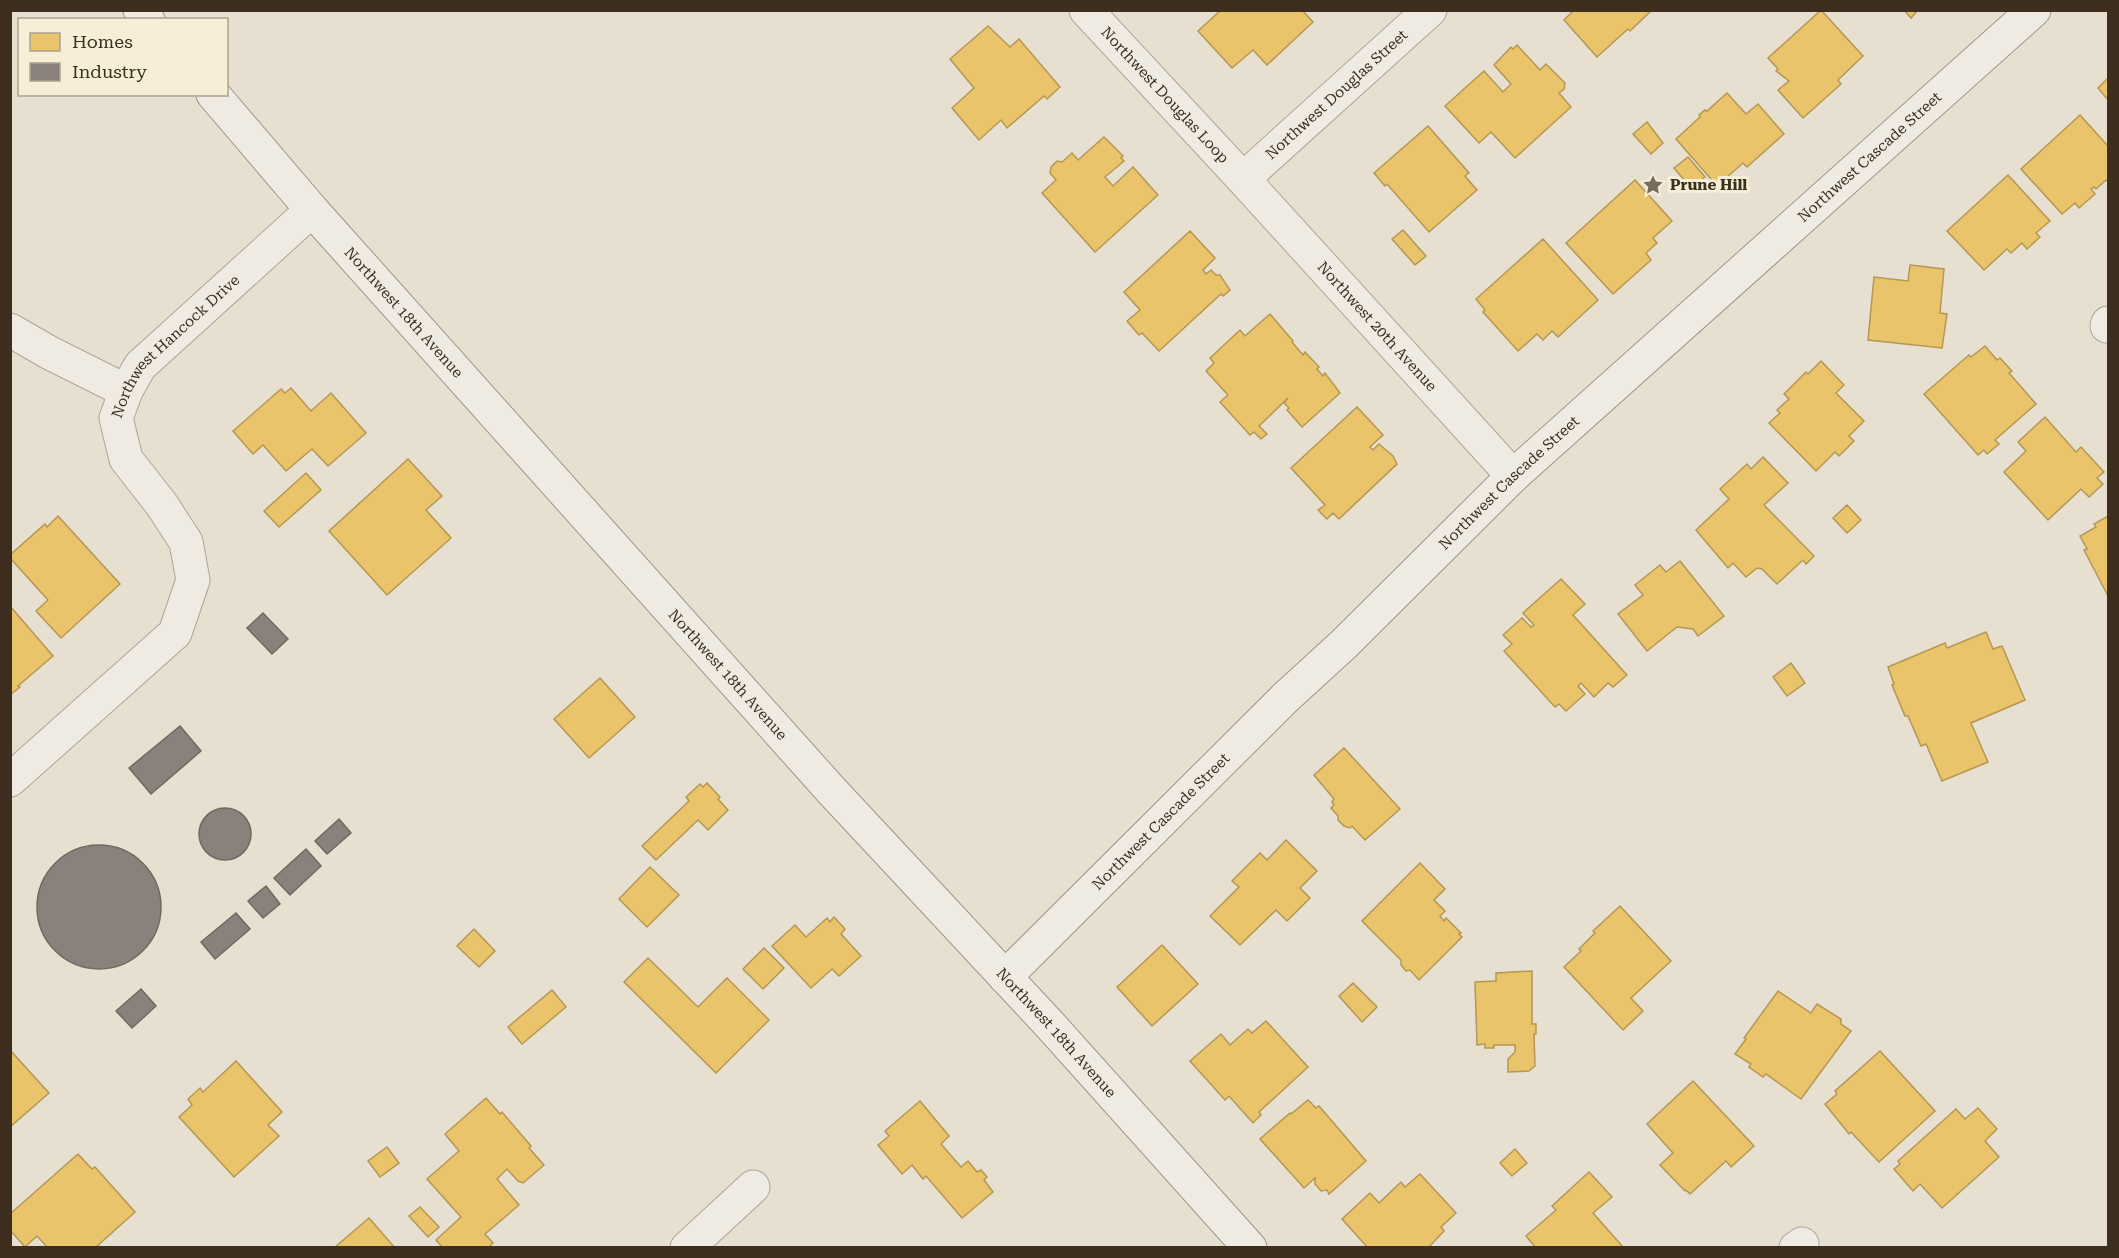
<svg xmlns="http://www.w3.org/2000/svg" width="2119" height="1258" font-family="'Roboto Serif',serif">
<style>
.homes{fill:#e9c46a;stroke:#b59754;stroke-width:1.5}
.industry{fill:#8a817c;stroke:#736860;stroke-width:1.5}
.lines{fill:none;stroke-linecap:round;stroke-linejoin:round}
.street-casing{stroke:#ada599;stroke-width:35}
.secondary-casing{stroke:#9c958a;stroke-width:35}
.street{stroke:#efebe3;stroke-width:33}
.secondary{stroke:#efebe3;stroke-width:33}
.labels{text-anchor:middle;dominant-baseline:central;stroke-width:6;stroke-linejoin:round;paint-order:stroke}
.street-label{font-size:15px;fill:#3d2e20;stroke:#f7eed8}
.poi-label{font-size:15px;font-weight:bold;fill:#3d2e20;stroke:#f7eed8;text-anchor:start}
</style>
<rect width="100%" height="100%" fill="#e7e0d1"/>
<g class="homes">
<polygon points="1221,10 1302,10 1313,22 1267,65 1253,50 1232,68 1198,31"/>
<polygon points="1574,10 1652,10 1630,31 1628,29 1597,57 1564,20"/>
<polygon points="1821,10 1863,56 1838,80 1841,84 1803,118 1778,90 1789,81 1776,71 1778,69 1768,58"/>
<polygon points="1904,10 1918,10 1911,18"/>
<polygon points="988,26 1010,47 1019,39 1060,87 1047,99 1044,96 1007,128 1001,120 979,140 952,108 974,88 950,59"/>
<polygon points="1517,45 1540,70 1546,64 1565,83 1564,89 1559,93 1571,107 1515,158 1491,132 1479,143 1445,106 1484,71 1503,92 1511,84 1494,65 1511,47 1513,49"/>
<polygon points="2108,78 2108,100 2098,88"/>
<polygon points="1727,93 1746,114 1758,104 1784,134 1747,167 1743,163 1717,186 1676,139 1700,117 1699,115 1705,110 1707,111"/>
<polygon points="2080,115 2108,146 2108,182 2106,180 2096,189 2094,187 2091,189 2095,194 2079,208 2075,203 2062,214 2021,169"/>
<polygon points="1647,122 1663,143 1651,154 1633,134"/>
<polygon points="1428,126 1469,173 1465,176 1477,190 1429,232 1387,184 1385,186 1374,173"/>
<polygon points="1104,137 1123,156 1121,158 1124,161 1105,177 1113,186 1133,167 1158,195 1095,252 1042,193 1056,180 1050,173 1051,167 1057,161 1062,162 1072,153 1078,160"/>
<polygon points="1688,157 1705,177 1691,188 1674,168"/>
<polygon points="2008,175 2050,221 2036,233 2040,237 2027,249 2022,243 2011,253 2007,249 1984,270 1947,231"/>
<polygon points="1635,180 1672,221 1653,238 1657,243 1646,253 1651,260 1613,294 1566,243"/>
<polygon points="1403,230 1426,256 1415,265 1392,239"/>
<polygon points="1190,231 1215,258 1203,270 1206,274 1211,270 1216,275 1220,275 1230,290 1223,296 1221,294 1159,351 1142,333 1139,335 1127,321 1140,310 1124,292"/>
<polygon points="1543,239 1598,300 1558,337 1552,331 1543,340 1537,334 1518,351 1483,312 1485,310 1476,299"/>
<polygon points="1910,265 1944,269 1940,313 1947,314 1942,348 1868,340 1874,277 1908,281"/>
<polygon points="1270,314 1293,341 1292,342 1303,355 1305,352 1319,367 1317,369 1323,376 1325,373 1340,393 1302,427 1287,410 1289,408 1284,403 1288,398 1259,426 1267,434 1261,439 1254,432 1250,435 1220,402 1228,395 1206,371 1214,363 1210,358 1240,330 1245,336"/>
<polygon points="1985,346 1997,360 2000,358 2012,371 2009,373 2036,404 1995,440 1999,444 1987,454 1984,450 1978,455 1924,394 1969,355 1971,357"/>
<polygon points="1821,361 1844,385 1836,393 1864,421 1849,436 1854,441 1839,456 1835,452 1816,471 1769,423 1780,413 1777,410 1789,399 1784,394 1806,372 1808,374"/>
<polygon points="291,388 311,411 331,393 366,433 328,466 312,449 286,471 263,445 253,454 233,431 281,389 285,393"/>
<polygon points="1357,407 1383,435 1370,447 1373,450 1379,444 1393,456 1397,464 1339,519 1333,513 1327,519 1318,510 1325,505 1291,468"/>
<polygon points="2045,417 2076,452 2081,447 2104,472 2097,478 2103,484 2089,497 2081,489 2048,520 2004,472 2026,451 2018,442"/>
<polygon points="1763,457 1788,483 1764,505 1814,556 1806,564 1803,560 1777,584 1762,569 1757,568 1746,577 1733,563 1728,568 1696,530 1729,499 1720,489 1747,464 1751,469"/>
<polygon points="408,459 442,496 426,510 451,538 387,595 329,531"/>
<polygon points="306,473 321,490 279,527 264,511"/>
<polygon points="1847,505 1861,520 1847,533 1833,518"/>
<polygon points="58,516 120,584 61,638 36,611 48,600 10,558 10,555 45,524 47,527"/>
<polygon points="2108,516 2108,596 2084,550 2087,549 2080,536 2096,527 2094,524"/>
<polygon points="1680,561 1724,616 1698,636 1693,629 1677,627 1647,651 1618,614 1643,595 1635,585 1660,565 1666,572"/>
<polygon points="1561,579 1585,604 1573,615 1627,675 1613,687 1608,683 1594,697 1581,683 1578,686 1585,694 1566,711 1559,704 1555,707 1504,651 1512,644 1503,635 1522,618 1531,627 1534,625 1523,613"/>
<polygon points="10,606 53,656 18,686 20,687 10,695"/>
<polygon points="1986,632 1993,649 2002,646 2025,700 1971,723 1988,762 1942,781 1926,744 1921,746 1908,716 1905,716 1892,685 1894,684 1888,667 1945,643 1947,648"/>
<polygon points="1791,663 1805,683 1787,696 1773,677"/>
<polygon points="600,678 635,717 589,758 554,719"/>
<polygon points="1344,748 1400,809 1365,840 1352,826 1350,828 1344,826 1338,820 1338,816 1331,808 1334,805 1332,802 1334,799 1314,775"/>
<polygon points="707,783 720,797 718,799 728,810 708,830 698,820 656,860 642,846 689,801 686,797 700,784 703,787"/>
<polygon points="1286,840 1317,871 1300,888 1310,898 1287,921 1276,910 1240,945 1210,916 1239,887 1232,881 1260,853 1267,860"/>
<polygon points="1420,863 1445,889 1434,900 1445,911 1440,916 1444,921 1446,918 1461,933 1459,934 1462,937 1419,980 1410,970 1406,971 1401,965 1401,960 1362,921"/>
<polygon points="650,867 679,895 647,927 619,899"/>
<polygon points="1620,906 1671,961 1631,998 1643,1011 1623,1030 1564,967 1581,951 1579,949 1595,933 1593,931"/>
<polygon points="834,917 845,929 841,934 861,956 839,976 832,969 811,988 772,946 795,925 806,937 827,918 830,922"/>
<polygon points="474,929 495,951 479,967 457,946"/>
<polygon points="1162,945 1198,984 1152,1026 1117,987"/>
<polygon points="764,948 784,968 763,989 743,969"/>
<polygon points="648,958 698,1007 727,978 769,1020 716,1073 624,982"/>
<polygon points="1532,971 1532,1024 1536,1024 1536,1034 1534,1034 1535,1066 1529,1071 1508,1072 1508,1059 1515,1052 1515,1045 1494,1045 1494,1048 1485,1048 1485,1044 1477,1045 1475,982 1496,981 1496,973"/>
<polygon points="1353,983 1377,1007 1362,1022 1339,996"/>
<polygon points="552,990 566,1007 522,1044 508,1027"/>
<polygon points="1778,991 1811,1013 1817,1004 1841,1019 1841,1024 1851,1031 1801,1099 1766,1074 1763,1077 1749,1067 1751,1064 1735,1054 1746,1039 1744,1038"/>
<polygon points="1266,1021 1308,1067 1259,1112 1261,1115 1253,1123 1229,1096 1225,1100 1190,1061 1221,1034 1230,1045 1248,1029 1252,1033"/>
<polygon points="10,1050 49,1093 10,1127"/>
<polygon points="1880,1051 1935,1111 1879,1162 1851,1132 1849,1134 1825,1104 1837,1094 1835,1091"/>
<polygon points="236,1061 282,1112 268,1125 279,1136 234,1177 179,1117 192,1105 188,1099 200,1088 203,1092"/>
<polygon points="1693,1081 1754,1146 1731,1167 1726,1161 1690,1194 1686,1190 1685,1191 1660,1165 1673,1153 1647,1124"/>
<polygon points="486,1098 500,1114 502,1112 531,1146 529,1148 544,1165 523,1183 518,1181 507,1169 497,1179 519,1205 485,1234 493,1243 488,1248 443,1248 436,1240 461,1217 427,1179 459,1151 445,1134"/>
<polygon points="1308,1100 1316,1108 1319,1106 1366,1161 1329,1194 1327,1190 1321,1191 1315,1184 1315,1178 1304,1188 1260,1139 1290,1113 1291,1114"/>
<polygon points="920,1101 949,1136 941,1144 961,1167 968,1161 977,1172 981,1170 987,1177 984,1180 993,1192 962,1218 926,1176 923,1179 912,1165 902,1174 878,1145 889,1136 885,1131"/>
<polygon points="1978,1108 1997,1129 1985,1141 1999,1157 1942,1208 1920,1184 1913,1191 1894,1169 1900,1164 1898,1161 1956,1109 1965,1119"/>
<polygon points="387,1147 399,1163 380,1177 368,1161"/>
<polygon points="1515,1149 1527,1163 1512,1176 1500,1163"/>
<polygon points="78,1154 92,1169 95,1167 135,1212 95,1248 48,1248 37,1236 25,1247 10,1230 10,1214"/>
<polygon points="1589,1172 1612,1197 1593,1213 1624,1248 1536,1248 1526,1236 1556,1210 1552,1206"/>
<polygon points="1420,1174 1456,1213 1441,1227 1444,1231 1428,1248 1368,1248 1342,1219 1370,1193 1379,1203 1401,1182 1405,1187"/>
<polygon points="420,1207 439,1227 428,1237 409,1216"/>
<polygon points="369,1218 395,1248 334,1248"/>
</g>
<g class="industry">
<polygon points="263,613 288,639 272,654 247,628"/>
<polygon points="180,726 201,751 151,794 129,768"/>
<circle cx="225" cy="834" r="26"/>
<polygon points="339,819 351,833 327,854 315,841"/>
<circle cx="99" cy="907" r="62"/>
<polygon points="306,849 321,866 290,895 274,878"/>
<polygon points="266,886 280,904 263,918 248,901"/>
<polygon points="236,913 250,929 215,959 201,942"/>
<polygon points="141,989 156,1006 132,1028 116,1011"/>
</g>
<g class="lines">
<g class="street-casing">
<g id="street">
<path id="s1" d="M1086 10 1243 179 1513 476"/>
<path id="s2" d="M1243 179 1430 10"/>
<polyline points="2107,326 2108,323"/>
<polyline points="10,330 50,353 126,391"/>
<path id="s3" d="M10 780 175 633 193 580 186 542 162 505 126 459 116 418 126 391 140 366 312 210"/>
<polyline points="687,1248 753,1187"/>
<polyline points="1796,1248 1802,1244"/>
</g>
</g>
<g class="secondary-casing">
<g id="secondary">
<polyline points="140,10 148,20"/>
<path id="s4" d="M213 94 312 210 831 790 1051 1026 1250 1248"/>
<path id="s5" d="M1005 977 1285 698 1344 644 1513 476 2034 10"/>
</g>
</g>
<use href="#street" class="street"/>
<use href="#secondary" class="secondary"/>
</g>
<defs>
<g id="sight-bare" transform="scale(1.62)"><path d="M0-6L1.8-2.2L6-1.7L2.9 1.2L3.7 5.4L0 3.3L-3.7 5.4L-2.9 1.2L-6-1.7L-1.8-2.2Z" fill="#786c5e" stroke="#f7eed8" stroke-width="2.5" paint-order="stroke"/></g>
</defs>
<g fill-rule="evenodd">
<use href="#sight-bare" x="1653" y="185"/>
</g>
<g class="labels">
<g class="street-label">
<text stroke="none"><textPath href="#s1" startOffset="116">Northwest Douglas Loop</textPath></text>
<text stroke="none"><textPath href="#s2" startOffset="126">Northwest Douglas Street</textPath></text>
<text stroke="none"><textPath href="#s5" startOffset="1192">Northwest Cascade Street</textPath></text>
<text stroke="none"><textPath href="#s4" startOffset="290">Northwest 18th Avenue</textPath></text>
<text stroke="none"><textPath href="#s1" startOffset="430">Northwest 20th Avenue</textPath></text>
<text stroke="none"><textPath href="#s3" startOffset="555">Northwest Hancock Drive</textPath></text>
<text stroke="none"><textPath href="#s5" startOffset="706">Northwest Cascade Street</textPath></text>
<text stroke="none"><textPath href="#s4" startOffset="776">Northwest 18th Avenue</textPath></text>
<text stroke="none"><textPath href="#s5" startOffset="220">Northwest Cascade Street</textPath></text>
<text stroke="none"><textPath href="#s4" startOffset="1262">Northwest 18th Avenue</textPath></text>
</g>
<g class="poi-label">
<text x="1670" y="185">Prune Hill</text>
</g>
</g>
<rect width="2119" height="1258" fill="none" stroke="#3d2e20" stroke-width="24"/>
<rect x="18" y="18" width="210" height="78" fill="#f7eed8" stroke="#ada18e" stroke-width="1.5"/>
<rect x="30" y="33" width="30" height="18" fill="#e9c46a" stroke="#ada18e" stroke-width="1.5"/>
<text x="72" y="48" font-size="18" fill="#3d2e20">Homes</text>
<rect x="30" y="63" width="30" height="18" fill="#8a817c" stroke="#ada18e" stroke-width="1.5"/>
<text x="72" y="78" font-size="18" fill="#3d2e20">Industry</text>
</svg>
